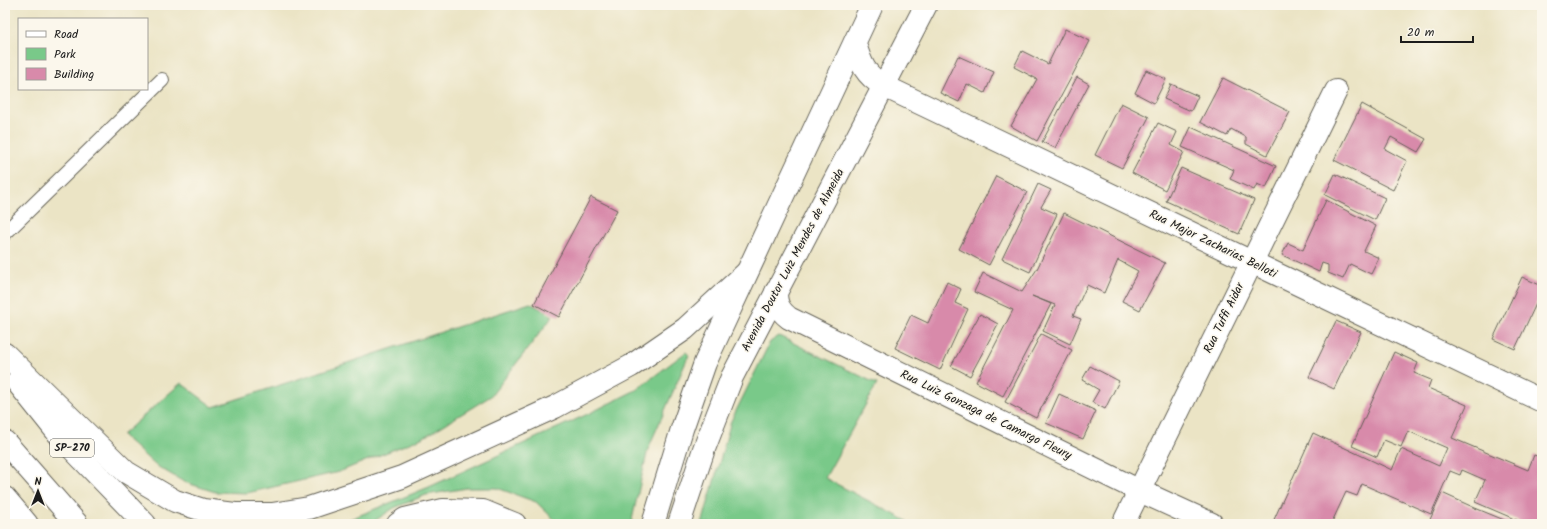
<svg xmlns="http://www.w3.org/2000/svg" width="1547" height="529" font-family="Kalam,sans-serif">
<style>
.green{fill:#79c989;stroke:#4a7252}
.building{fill:#d88aaa}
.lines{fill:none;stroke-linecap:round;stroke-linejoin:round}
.lane-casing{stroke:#646257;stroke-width:16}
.street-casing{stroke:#646257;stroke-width:24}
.secondary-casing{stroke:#646257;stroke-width:24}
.highway-casing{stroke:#646257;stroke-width:24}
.lane{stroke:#fff;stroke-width:14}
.street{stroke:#fff;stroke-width:22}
.secondary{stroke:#fff;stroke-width:22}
.highway{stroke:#fff;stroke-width:22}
.labels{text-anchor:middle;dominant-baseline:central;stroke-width:3;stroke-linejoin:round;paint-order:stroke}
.shield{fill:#fbf7ec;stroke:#5f5e5a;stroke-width:1}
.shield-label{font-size:11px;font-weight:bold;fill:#1c1c1c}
.street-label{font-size:12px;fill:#1c1c1c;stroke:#fbf7ec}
</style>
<rect width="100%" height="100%" fill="#fbf7ec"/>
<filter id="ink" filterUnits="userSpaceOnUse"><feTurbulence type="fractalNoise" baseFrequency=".025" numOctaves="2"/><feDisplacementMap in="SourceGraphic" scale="8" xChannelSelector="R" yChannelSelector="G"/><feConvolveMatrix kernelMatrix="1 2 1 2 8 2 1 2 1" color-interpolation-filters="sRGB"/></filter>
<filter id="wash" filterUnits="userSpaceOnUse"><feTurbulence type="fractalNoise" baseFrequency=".012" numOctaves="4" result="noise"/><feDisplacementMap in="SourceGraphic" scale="16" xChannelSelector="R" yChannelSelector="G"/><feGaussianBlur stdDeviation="0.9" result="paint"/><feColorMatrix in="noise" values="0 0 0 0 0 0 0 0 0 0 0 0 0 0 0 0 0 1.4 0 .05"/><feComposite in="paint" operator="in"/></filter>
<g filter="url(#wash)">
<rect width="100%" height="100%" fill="#ebe4c5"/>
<g class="green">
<polygon points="530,303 553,316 491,396 424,437 339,472 247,493 215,492 184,482 155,465 122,435 181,383 213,407"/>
<polygon points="779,336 877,384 825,478 907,521 905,524 702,524 731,421 770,342"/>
<polygon points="686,352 689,355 648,449 631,524 559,524 536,502 497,488 467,488 426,495 394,508 370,524 338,524 429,487 590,413 636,390"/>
</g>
<g id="blocks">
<g class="building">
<polygon points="1065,29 1090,41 1072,76 1037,141 1011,126 1037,79 1014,67 1022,51 1048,64"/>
<polygon points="958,56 994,72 985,93 967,84 959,102 940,93"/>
<polygon points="1146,70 1166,79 1154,103 1135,93"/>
<polygon points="1077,77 1089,84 1055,148 1042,142"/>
<polygon points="1223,78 1290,112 1267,155 1246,144 1246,137 1231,129 1227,136 1200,122"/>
<polygon points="1171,84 1198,96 1191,111 1164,99"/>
<polygon points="1121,103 1149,117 1122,168 1095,155"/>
<polygon points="1362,104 1426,139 1418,152 1391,137 1385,149 1407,161 1393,190 1334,160"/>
<polygon points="1158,123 1177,132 1171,145 1184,152 1165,190 1132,173"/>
<polygon points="1191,127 1276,166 1266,188 1257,184 1254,190 1230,179 1234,170 1182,147"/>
<polygon points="1181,168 1254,200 1239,234 1166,201"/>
<polygon points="1335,174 1385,198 1375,220 1325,195"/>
<polygon points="996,176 1027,192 989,265 959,249"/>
<polygon points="1038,184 1051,190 1041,207 1057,214 1030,272 1002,259"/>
<polygon points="591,197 617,210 559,317 534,304"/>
<polygon points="1326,200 1376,226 1364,251 1379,258 1371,274 1350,264 1343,279 1328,273 1328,265 1322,263 1319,272 1282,255 1288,243 1303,250"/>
<polygon points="1064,213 1165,263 1140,310 1122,301 1138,271 1118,260 1104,293 1087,285 1073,316 1081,319 1070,344 1043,331 1055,305 1032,296 1051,304 1003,396 976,382 1013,310 974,292 983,273 1022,292 1037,269"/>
<polygon points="1522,277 1542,286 1542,291 1515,349 1493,339"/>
<polygon points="947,282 961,289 955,303 968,309 940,370 895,348 911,315 928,323"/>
<polygon points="980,314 998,324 970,376 951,366"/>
<polygon points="1336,321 1361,332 1334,389 1309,377"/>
<polygon points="1041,334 1072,350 1036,418 1005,402"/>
<polygon points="1394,352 1418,363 1414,373 1431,380 1428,388 1467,405 1452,438 1528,470 1534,455 1542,458 1542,515 1537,524 1526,524 1475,502 1485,480 1462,470 1460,475 1450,471 1431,514 1362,484 1357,496 1346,492 1331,524 1272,524 1313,433 1392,470 1401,449 1439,466 1447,448 1408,431 1401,447 1384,440 1377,457 1352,446"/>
<polygon points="1090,366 1119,381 1105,409 1092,402 1099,390 1082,380"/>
<polygon points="1059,394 1096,411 1083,439 1046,423"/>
<polygon points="1442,493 1475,508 1514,524 1428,524"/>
</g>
</g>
</g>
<g filter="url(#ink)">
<use href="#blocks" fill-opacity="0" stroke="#646257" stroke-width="1"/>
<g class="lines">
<g class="lane-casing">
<polyline id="lane" points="5,233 162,80"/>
</g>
<g class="street-casing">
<g id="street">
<polyline points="884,86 1542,401"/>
<path d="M776 292C776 304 779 310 789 318L1140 491 1212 524"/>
<polyline points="1123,524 1336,91"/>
</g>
</g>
<g class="secondary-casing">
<g id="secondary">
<path d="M855 44C861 64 865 75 884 86"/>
<polyline points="653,524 682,429 705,363 872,5"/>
<polyline points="679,524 704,449 732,377 926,5"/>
</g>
</g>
<g class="highway-casing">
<g id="highway">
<polyline points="5,354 126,472 175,501 203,510 235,514 272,514 309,508 402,477 555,407 631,366 685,329 746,273"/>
<polyline points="17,382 61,437 145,524"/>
<polyline points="5,442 77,524"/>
<polyline points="5,498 27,524"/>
<polyline points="398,524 405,519 443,510 483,511 515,524"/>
</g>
</g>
<use href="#lane" class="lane"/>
<use href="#street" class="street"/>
<use href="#secondary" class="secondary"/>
<use href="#highway" class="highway"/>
</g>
</g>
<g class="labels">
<rect class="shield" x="50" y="439" width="44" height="18" rx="3"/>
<g class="shield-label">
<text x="72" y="448">SP-270</text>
</g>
<g class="street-label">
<text transform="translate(1213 244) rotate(26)">Rua Major Zacharias Belloti</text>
<text transform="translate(793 260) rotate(-62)">Avenida Doutor Luiz Mendes de Almeida</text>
<text transform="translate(1224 318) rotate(-64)">Rua Tuffi Aidar</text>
<text transform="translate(986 415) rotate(26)">Rua Luiz Gonzaga de Camargo Fleury</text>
</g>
</g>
<rect width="1547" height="529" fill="none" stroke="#fbf7ec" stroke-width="20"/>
<rect x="18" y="18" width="130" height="72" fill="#fbf7ec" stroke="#a29f99"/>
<rect x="26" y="31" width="20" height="6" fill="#ffffff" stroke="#a29f99"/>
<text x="54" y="38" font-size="12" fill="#1c1c1c">Road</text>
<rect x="26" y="48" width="20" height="12" fill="#79c989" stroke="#a29f99"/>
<text x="54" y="58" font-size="12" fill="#1c1c1c">Park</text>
<rect x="26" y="68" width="20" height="12" fill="#d88aaa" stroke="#a29f99"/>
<text x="54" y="78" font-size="12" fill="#1c1c1c">Building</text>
<g transform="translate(38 491)" stroke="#fbf7ec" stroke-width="3" paint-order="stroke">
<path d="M0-3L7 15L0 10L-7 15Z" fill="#1c1c1c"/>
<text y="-6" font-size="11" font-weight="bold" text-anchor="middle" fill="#1c1c1c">N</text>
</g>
<path d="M1401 36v6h72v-6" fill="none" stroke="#1c1c1c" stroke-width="2"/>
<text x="1407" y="36" font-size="12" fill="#1c1c1c" stroke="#fbf7ec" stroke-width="3" paint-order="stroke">20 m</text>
</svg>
